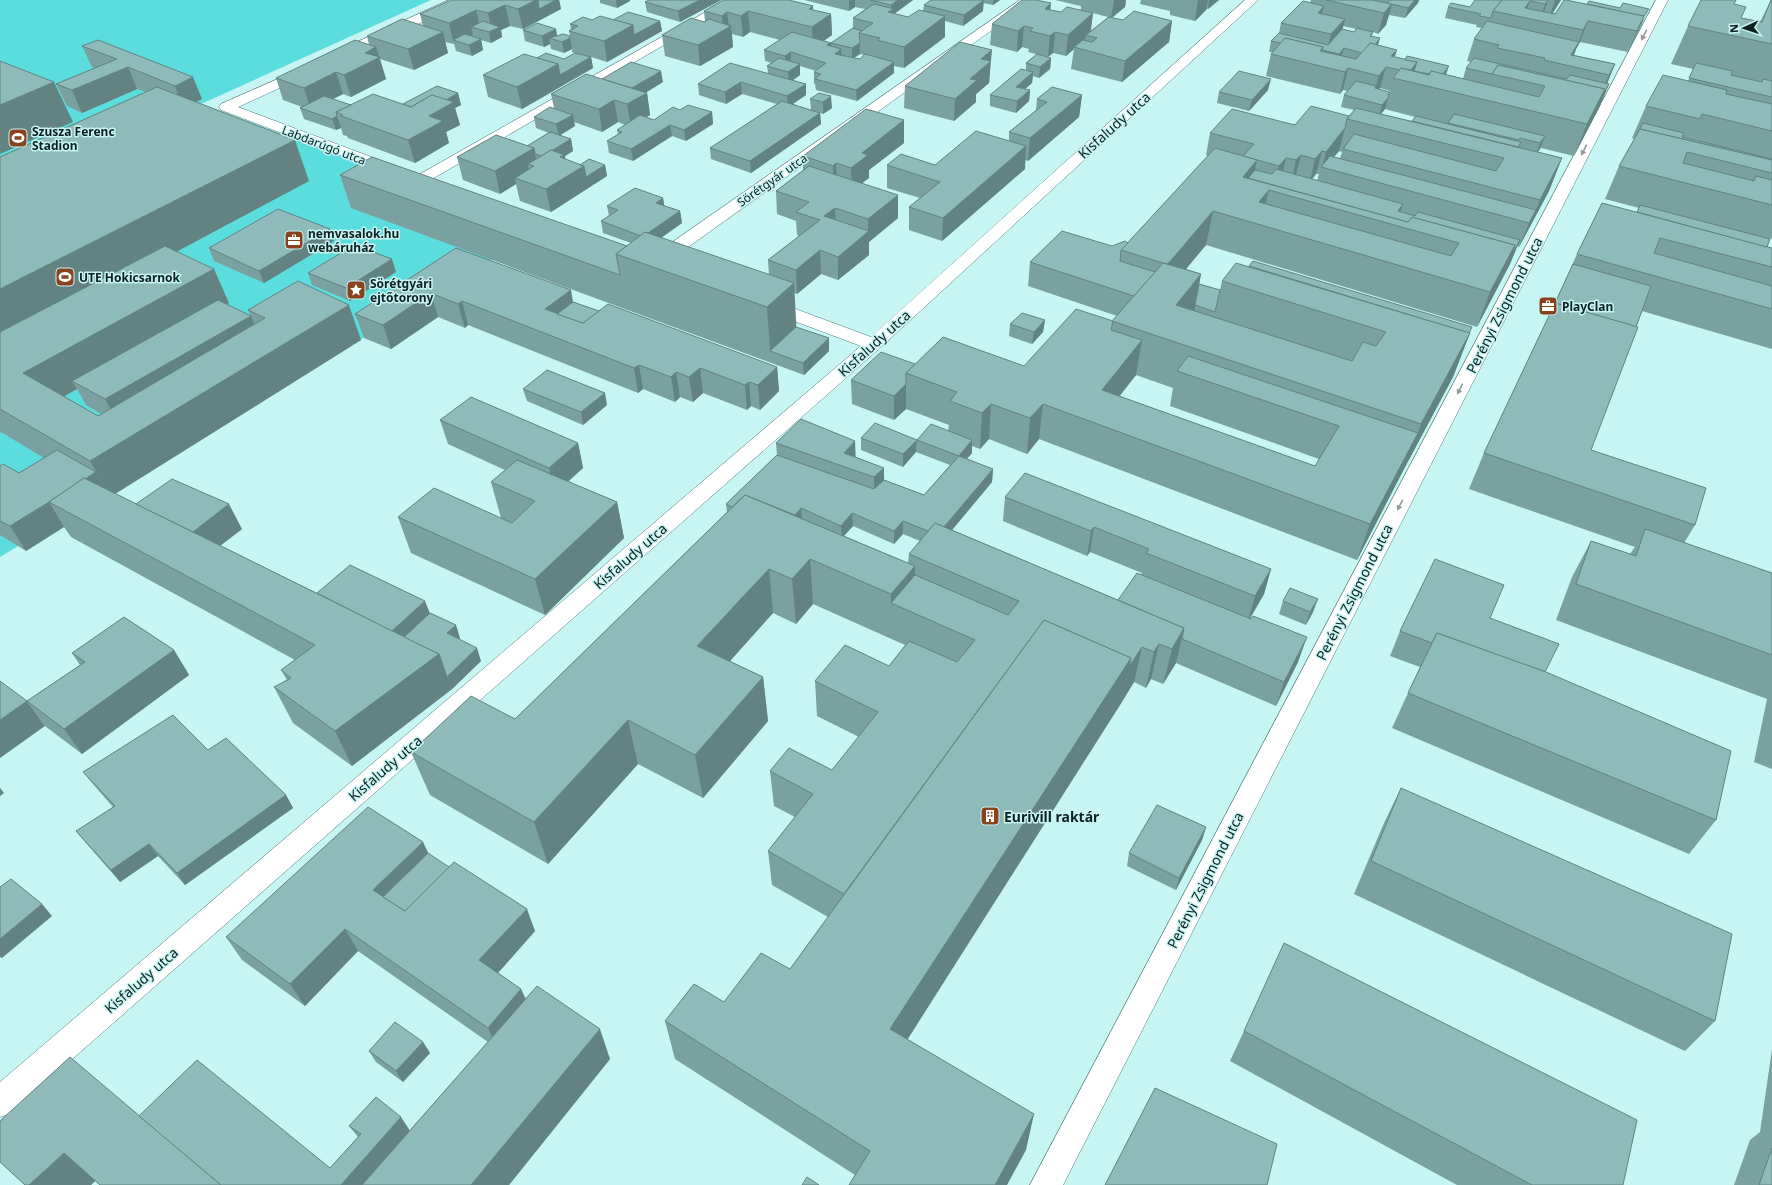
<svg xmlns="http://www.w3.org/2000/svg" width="1772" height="1185" font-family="'Noto Sans',sans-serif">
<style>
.green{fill:#5cdddd}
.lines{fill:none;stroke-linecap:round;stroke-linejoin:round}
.minor-casing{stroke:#4f7a79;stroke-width:1}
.minor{fill:#fff;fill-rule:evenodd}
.wall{fill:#7aa0a0;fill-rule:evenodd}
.shaded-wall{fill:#638282}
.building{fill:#8ebaba;stroke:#638282;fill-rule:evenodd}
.oneway{fill:#929a9a}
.labels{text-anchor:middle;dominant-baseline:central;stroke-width:3;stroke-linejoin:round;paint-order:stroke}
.far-poi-label{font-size:12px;font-weight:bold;fill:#0d1f1f;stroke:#c7f5f4;text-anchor:start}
.far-street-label{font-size:12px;fill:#0d1f1f;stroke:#c7f5f4}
.street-label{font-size:14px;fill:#0d1f1f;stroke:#c7f5f4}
.poi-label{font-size:14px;font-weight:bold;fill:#0d1f1f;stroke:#c7f5f4;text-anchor:start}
</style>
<rect width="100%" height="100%" fill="#c7f5f4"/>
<polygon class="green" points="0,0 431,0 201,104 540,231 0,557"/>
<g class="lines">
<g class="minor-casing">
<g id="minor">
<polygon points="449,0 465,0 463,3 343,59 333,59 331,56 333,53"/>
<polygon points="727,0 742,0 425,183 415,183 412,180 415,177"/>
<polygon points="1020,0 1034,0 663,265 657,266 651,265 649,261 651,257"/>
<polygon points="1245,0 1258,0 880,348 11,1113 0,1117 0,1082 861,346 762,309 759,305 762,301 768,300 774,301 871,337"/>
<polygon points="1656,0 1668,0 1063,1185 1030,1185"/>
<polygon points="305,67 310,68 312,71 310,74 238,107 398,167 401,170 398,173 388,173 221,110 219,107 221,104"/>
</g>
</g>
<use href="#minor" class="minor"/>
</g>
<g class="wall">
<polygon points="451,0 559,0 561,9 523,29 510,26 501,30 502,37 491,43 481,40 483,50 472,56 456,51 454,44 445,42 448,53 414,70 380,59 386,79 351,97 343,94 333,99 351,105 403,104 458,93 461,105 455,108 460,125 446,132 449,143 415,163 348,138 347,136 343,135 341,128 336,130 304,119 300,108 302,107 283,100 276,78 369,45 367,36 423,26 420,14"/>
<polygon points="600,0 630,0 630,1 617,8 600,3"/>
<polygon points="649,0 721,0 680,22 647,12 645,2"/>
<path d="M804 0H913L894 14 908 17 923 11 924 5 931 0H1000L993 5 983 3V11L963 26 945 21V37L904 68 894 66V73L857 101 816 90 815 84 814 83V72L816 71 800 66V75L793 80 806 95 793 104 811 110 810 99 819 93 832 108 823 114 820 113 821 124 751 173 711 159 710 148 777 104 742 94 726 104 699 95 698 84 768 73 767 66 772 63 765 61 764 50 780 40 750 32 743 37 732 34 733 47 700 66 665 56 662 35 704 22 705 21 704 11 791 1 813 6V10L831 14 832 35 824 41 831 43V46V43L853 28V18L865 9 855 7 849 11ZM860 54 864 55 860 59 854 58Z"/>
<polygon points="1055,0 1126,0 1125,7 1112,18 1123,20 1172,21 1169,42 1122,82 1071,69 1074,49 1066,56 1053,53 1048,57 1028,52 1029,49 1022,47 1017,52 990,45 992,24 1050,10 1061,12 1093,13 1091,31 1108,17 1081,10 1081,6"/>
<polygon points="1141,0 1219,0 1208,9 1207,9 1195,21 1170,15 1170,11 1140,4"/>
<path d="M1311 0H1419L1418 3 1405 18 1389 15 1386 25 1378 34 1373 32 1372 36 1378 45 1397 50 1394 57 1446 75 1463 79 1466 68 1471 62 1467 61 1474 39 1482 28 1476 27 1477 25 1445 18 1448 7H1470L1475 0H1561L1552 13 1644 19 1628 52 1580 42 1576 49 1574 55 1615 64 1607 84 1600 106 1574 156 1541 148 1538 152 1562 158 1549 191 1519 247 1517 246 1510 264 1477 327 1206 245 1186 269 1201 274 1199 284 1220 290 1222 281 1249 266 1472 327 1469 333H1470L1453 377 1404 469 1357 560 1039 439 1027 454 989 439 980 449 972 446V453L967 459 993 469 992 482 952 530 1118 600 1141 575 1142 573 1090 552 1087 556 1003 521 1005 497 1271 569 1264 594 1250 619 1298 662 1276 706 1176 663 1163 684 1151 679 1146 688 1134 682 907 1039 1026 1150 855 1175 675 1059 665 1021 724 1002 790 969 828 917 772 885 768 851 795 817 774 806 770 771 832 770 859 737 817 716 815 681 889 666 905 645 813 604 796 624 773 613 730 661 763 677 768 721 703 798 638 764 548 864 430 795 411 752 515 719 727 512 726 504 777 455 776 443 856 457 884 468V480L924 495 950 465 916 452 917 440 948 431 949 425 906 409 894 420 852 404 851 380 915 364 1024 366 1113 321 1117 316 1028 286 1030 262 1112 246 1128 243 1208 156 1206 155 1210 133 1295 125 1349 116 1354 110 1341 107 1344 95 1347 91 1343 90 1340 94 1266 76 1271 54 1272 52H1269L1271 41 1279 33 1281 23 1310 3ZM1343 26 1356 29 1354 32 1342 29ZM1380 88 1390 91 1389 92 1380 89ZM1385 109 1415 117 1412 121 1381 114ZM1339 151 1342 152 1340 158 1334 157ZM1316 174H1319L1317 181 1312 179ZM1136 375 1173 388 1170 406 1319 459 1315 466 1119 396ZM853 526 894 544 903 534 920 541 909 554 908 563 844 536Z"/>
<polygon points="1771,0 1772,0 1772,239 1770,238 1767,247 1772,248 1772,349 1642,311 1591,450 1695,525 1684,543 1772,573 1772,769 1754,762 1767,699 1556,620 1572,577 1591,541 1630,554 1635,547 1469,489 1484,453 1555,303 1577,254 1637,212 1639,208 1605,199 1619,166 1634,139 1632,138 1646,106 1688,81 1693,69 1671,64 1688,26 1734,4 1741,18 1760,22"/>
<polygon points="592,20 613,20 660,21 662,31 607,62 591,57 593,68 522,109 488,97 483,75 537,58 564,59 575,53 572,52 572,49 564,53 551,49 550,44 544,47 525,41 523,30 557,36 570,36 569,31 571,29 570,24"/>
<path d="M98 40 202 99 196 102 309 181 177 251 229 303 227 304 251 316 248 310 361 340 115 494 136 504 242 529 220 546 317 593 430 613 460 638 459 639 481 661 452 689 352 766 293 723 274 687 287 680 281 670 295 660 71 537 64 527 26 551 0 535V466L19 473 44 458 1 432 0 433V157L146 92 137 89 82 113 67 106 56 84 95 68 92 67 82 46ZM77 389 86 405 101 414 98 416 64 396Z"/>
<polygon points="1051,58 1050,69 1039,78 1033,76 1032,83 1025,89 1030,90 1029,101 1016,113 990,106 990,95 1026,70 1026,63"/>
<polygon points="990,72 989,83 976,94 976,102 954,121 904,108 905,86"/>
<polygon points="602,79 663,82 646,92 647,93 650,115 646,117 654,120 680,110 712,112 713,124 686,141 672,136 633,161 609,153 607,141 618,134 617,130 625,125 618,122 602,132 574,122 575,126 560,135 571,139 573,151 565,156 565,159 580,165 605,165 607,176 551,212 520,201 516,184 500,194 463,180 457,157 527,146 549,133 536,128 534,117 554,108 551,94"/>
<polygon points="1268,90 1249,111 1217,103 1219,92"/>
<polygon points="1082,95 1079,117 1028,161 1025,160 1025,169 942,241 909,230 909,207 920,198 887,188 887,165 935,165 1009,141 1009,132 1036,110 1037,99"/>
<polygon points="904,143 869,170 869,178 862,183 898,218 869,242 869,255 838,280 821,274 797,294 794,293 796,327 829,338 829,351 804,375 351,208 340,175 627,246 631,243 603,233 601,221 609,216 607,206 663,198 664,206 680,211 682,223 661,238 769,275 768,260 799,236 797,235 796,221 777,214 776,191 803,170 803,156"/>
<polygon points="334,241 264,283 214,261 209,248"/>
<polygon points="456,248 573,302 599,311 777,367 779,391 760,410 751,406 747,410 703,393 693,402 680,397 675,402 643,389 638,393 468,325 465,328 438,317 391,349 364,338 355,314"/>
<polygon points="396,272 350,301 312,285 308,273"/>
<polygon points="1045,320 1043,332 1032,344 1009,336 1010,324"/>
<polygon points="523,389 607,405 583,425 527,401"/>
<polygon points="440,420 578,443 583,468 568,482 617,502 624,538 545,615 411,553 398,517 501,518 491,482 505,470 448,444"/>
<polygon points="861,438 917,440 916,452 903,467 861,450"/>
<polygon points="1283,601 1313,612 1306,625 1279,614"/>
<polygon points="1490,618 1545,672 1716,820 1689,854 1392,728 1408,693 1420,667 1390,656 1400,631"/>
<polygon points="174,650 189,675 82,754 45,726 27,701 80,665 72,653"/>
<polygon points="208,750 286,795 293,808 185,885 158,856 120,882 86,843 76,831 113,807 93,784 83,772"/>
<polygon points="1401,788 1715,1021 1685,1051 1354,894 1384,823"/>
<polygon points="1206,827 1202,840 1176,890 1127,866 1129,853"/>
<polygon points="428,853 535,931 498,973 521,989 526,999 610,1059 509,1185 100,1185 95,1181 91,1185 25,1185 139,1116 330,1168 358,1137 349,1126 410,1130 488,1042 358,951 305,1006 242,960 226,937"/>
<polygon points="1244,1031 1623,1185 1457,1185 1230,1061"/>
<polygon points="423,1042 430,1053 403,1082 376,1062 369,1051"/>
<polygon points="1772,1049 1772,1185 1734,1185 1750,1140 1760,1132"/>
</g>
<g class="shaded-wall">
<polygon points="514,0 559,0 561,9 523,29 518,9"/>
<polygon points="616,0 630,0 630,1 617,8"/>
<polygon points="700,0 721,0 680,22 678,11"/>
<polygon points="849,0 855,0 855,7 849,11"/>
<polygon points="898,0 913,0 894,14 888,12 891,10 891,5"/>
<polygon points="984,0 983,11 963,26 964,15"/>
<polygon points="993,0 1000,0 993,5"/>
<polygon points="1114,0 1126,0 1125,7 1111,18"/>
<polygon points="1198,0 1208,0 1206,10 1195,21"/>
<polygon points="1209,0 1219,0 1208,9"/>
<polygon points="1415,0 1419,0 1418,3 1405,18 1408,8"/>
<polygon points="1548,0 1542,19 1540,21 1545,4"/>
<polygon points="1555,0 1561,0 1548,21"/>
<polygon points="1530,1 1524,17 1525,8"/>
<polygon points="1051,3 1049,24 1045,9"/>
<polygon points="1392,4 1386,25 1378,34 1384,13"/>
<polygon points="505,5 510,26 501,30 502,37 491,43 489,32 492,31 488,13"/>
<polygon points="813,6 814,26 831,14 832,35 813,48 812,27 809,9"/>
<polygon points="1324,6 1319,27 1318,13"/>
<polygon points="1649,9 1644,19 1628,52 1637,31"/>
<polygon points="476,10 481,30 471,27 473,35 459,42 453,40 454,44 449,23"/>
<polygon points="748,11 750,32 743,37 741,16"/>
<polygon points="727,12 729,27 731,26 733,47 700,66 698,45 723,30 722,16"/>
<polygon points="1093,13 1090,34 1086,35 1085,39 1075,48 1074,47 1074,49 1066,56 1068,35"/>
<polygon points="945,16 945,37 904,68 904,47"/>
<polygon points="1345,19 1340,40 1327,51 1331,34"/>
<polygon points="660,21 662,31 607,62 604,41 633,25"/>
<polygon points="1172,21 1169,42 1122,82 1125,61"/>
<polygon points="1588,21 1580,42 1576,49 1571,63 1571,55 1578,44 1583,30"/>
<polygon points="1024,26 1022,47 1017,52 1018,31"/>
<polygon points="556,29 558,40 549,38 550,44 544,47 542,36"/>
<polygon points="443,32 448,53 414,70 408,49"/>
<polygon points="1055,32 1053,53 1048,57 1050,36"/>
<polygon points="570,38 572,49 564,53 562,42"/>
<polygon points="1380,38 1377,49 1367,54"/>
<polygon points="481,39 483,50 472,56 469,45"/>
<polygon points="831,43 832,54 827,45"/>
<polygon points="860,43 860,54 852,59 852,48"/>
<polygon points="376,47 386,79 351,97 344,75 365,53"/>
<polygon points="1344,48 1341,59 1336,65 1339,54"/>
<polygon points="841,49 842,60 835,54"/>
<polygon points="992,50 989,83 976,94 976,102 954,121 955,99 970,79 981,59"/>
<polygon points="1397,50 1391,68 1391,56"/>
<polygon points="791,52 791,63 786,67 785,56"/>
<polygon points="591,57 593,68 522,109 517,87 558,64"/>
<polygon points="1051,58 1050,69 1039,78 1040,67"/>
<polygon points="894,62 894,73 857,101 856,90"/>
<polygon points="1417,62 1411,82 1410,72"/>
<polygon points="800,64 800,75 789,83 788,72"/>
<polygon points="1615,64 1606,86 1600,97 1609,75"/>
<polygon points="1449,66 1445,77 1442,75"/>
<polygon points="128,67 137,89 82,113 72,90"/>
<polygon points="1386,67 1380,88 1371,99 1375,88 1376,86 1379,76"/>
<polygon points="1348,68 1343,90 1340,94 1345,72"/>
<polygon points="661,71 663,82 634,100 632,88"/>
<polygon points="336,72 343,94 311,110 304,88"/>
<polygon points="1033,72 1032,83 1015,98 1016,87"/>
<polygon points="193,77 202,99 183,108 175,86"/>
<polygon points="1271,79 1268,90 1249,111 1252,100"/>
<polygon points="54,82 73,122 0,154 0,105"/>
<polygon points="741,82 742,94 726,104 725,92"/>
<polygon points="806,84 806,95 788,107 787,96"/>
<polygon points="1609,84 1600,106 1574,156 1587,124 1605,89"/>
<polygon points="1030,90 1029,101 1016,113 1017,101"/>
<polygon points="458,93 461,105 455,108 460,125 446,132 449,143 415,163 408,140 413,117"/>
<polygon points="647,93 650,115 631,127 627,104"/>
<polygon points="1082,95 1079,117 1028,161 1030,138"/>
<polygon points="831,96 832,108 823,114 823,102"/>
<polygon points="1388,98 1385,109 1379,116 1382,105"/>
<polygon points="614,100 618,122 602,132 599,109"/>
<polygon points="712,112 713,124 686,141 684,130"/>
<polygon points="820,113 821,124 751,173 750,161"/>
<polygon points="573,115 575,126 559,136 556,124"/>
<polygon points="337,116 341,128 336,130 332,119"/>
<polygon points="904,120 904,143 869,170 869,178 852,191 851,168 862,153"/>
<polygon points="670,125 672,136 633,161 631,149"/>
<polygon points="1345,128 1339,151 1325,168 1322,168 1326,152"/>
<polygon points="1545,136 1540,148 1536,155 1540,143"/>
<polygon points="571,139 573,151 565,156 568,175 584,166 605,165 607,176 551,212 546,189 542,157"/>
<polygon points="295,140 309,181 0,346 0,289"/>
<polygon points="1026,146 1025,169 942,241 943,218"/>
<polygon points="534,148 538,171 534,166 528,164 530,175 515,178 516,184 500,194 495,171"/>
<polygon points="1322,151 1316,174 1310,182 1315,159"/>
<polygon points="1301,155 1295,178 1291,183 1296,160"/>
<polygon points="1286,158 1281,180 1274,189 1279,166"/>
<polygon points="1562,158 1549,191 1519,247 1529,223 1536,210 1540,200"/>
<polygon points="1257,160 1251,189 1243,177"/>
<polygon points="836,163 837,186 834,189 833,166"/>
<polygon points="1269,190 1261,223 1259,202"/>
<polygon points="898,195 898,218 869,242 869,255 838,280 838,257 868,231 868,219"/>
<polygon points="663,198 665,210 656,203"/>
<polygon points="1403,204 1396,225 1398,211"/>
<polygon points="835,208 836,231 824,216"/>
<polygon points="680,211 682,223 645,249 643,236"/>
<polygon points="1213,211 1206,245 1164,295 1167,265"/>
<polygon points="330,229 334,241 264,283 259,271"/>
<polygon points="1520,240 1510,264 1477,327 1490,292 1515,245"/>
<polygon points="820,250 821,274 797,294 796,270"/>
<polygon points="392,259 396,272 350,301 346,288"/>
<polygon points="214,269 229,303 82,386 72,381 77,389 43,408 23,373"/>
<polygon points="1201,274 1193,318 1176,305"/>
<polygon points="794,283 797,339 770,351 767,307"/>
<polygon points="571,290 575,314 547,321 545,309"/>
<polygon points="431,293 438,317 391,349 383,325"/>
<polygon points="462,301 468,325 465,328 458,304"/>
<polygon points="349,305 361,340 110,497 90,461"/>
<polygon points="251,316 261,340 119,424 105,399"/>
<polygon points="1045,320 1043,332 1032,344 1034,332"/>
<polygon points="1472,327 1468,337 1470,333 1453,377 1404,469 1357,560 1370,524 1418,433 1421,424"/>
<polygon points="829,338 829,351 804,375 803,363"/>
<polygon points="1142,340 1136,375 1098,424 1102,390"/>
<polygon points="639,365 643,389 638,393 634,368"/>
<polygon points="777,367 779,391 760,410 758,385"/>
<polygon points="700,368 703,393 693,402 689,377"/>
<polygon points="676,372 680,397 675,402 671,377"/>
<polygon points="749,382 751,406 747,410 745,385"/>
<polygon points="906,384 906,409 894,420 894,396"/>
<polygon points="605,393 607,405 583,425 581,412"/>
<polygon points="991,404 989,439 980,449 982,413"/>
<polygon points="1043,404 1039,439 1027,454 1030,418"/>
<polygon points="917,440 916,452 903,467 903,454"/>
<polygon points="972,440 972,453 958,468 959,456"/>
<polygon points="855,441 856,466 844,453"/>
<polygon points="578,443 583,468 555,492 549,468"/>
<polygon points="884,468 884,492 874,502 874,477"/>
<polygon points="993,469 992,482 937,548 938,535"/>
<polygon points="96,472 110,497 49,502"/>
<polygon points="49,502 64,527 26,551 10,526"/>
<polygon points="617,502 624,538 545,615 535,579"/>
<polygon points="229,504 242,529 200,561 187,536"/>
<polygon points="801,508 802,521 782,529"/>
<polygon points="852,513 853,526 842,538 841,526"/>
<polygon points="903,521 903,534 894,544 894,531"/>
<polygon points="1094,527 1090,552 1087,556 1091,531"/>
<polygon points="810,559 813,604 796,624 792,579"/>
<polygon points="915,566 914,611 891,603 891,639 891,594"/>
<polygon points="769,569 773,613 704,690 697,646"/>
<polygon points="1271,569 1264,594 1248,621 1255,596"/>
<polygon points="1318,599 1313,612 1306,625 1310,612"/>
<polygon points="425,601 435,626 391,648 386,636"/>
<polygon points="456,625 460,638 452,646 447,633"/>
<polygon points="1184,628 1176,663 1163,684 1172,649"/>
<polygon points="1307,637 1298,662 1276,706 1284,682"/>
<polygon points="1159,644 1151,679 1146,688 1154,652"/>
<polygon points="1142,647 1134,682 1122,702 1129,667"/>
<polygon points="477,648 481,661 452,689 352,766 335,731 439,654"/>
<polygon points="174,650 189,675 82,754 64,729"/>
<polygon points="1131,658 1122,702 890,1067 890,1029"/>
<polygon points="763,677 768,721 703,798 695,755"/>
<polygon points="27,701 45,726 0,758 0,720"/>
<polygon points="628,720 638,764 548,864 534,822"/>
<polygon points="0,788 4,793 0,796"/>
<polygon points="286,795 293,808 185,885 177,873"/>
<polygon points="1206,827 1202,840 1176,890 1179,878"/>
<polygon points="423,842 434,865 390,908 373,890"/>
<polygon points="149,844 158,856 120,882 111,870"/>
<polygon points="42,904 52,916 2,958 0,957 0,939"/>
<polygon points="527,909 535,931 489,983 479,960"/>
<polygon points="345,929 358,951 305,1006 290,984"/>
<polygon points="521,989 530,1011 498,1049 488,1028"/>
<polygon points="600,1029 610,1059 509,1185 471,1185"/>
<polygon points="423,1042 430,1053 403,1082 396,1071"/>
<polygon points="1034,1114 1026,1150 1007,1185 995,1185"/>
<polygon points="401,1117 414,1137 373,1185 341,1185"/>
<polygon points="64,1153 96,1180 91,1185 29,1185"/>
</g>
<g class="building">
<polygon points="451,0 536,0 518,9 505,5 488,13 476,10 449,23 420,14"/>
<polygon points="538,0 556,0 539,9"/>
<polygon points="649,0 700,0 678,11 645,2"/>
<polygon points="723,0 789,0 813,6 809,9 831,14 812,27 748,11 741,16 727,12 722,16 704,11"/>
<polygon points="870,0 898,0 891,5"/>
<polygon points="931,0 984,0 964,15 924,5"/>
<polygon points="1022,0 1036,0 1051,3 1045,9 1061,12 1067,7 1093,13 1068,35 1055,32 1050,36 1030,31 1033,28 1024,26 1018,31 992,24"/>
<polygon points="1326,0 1372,0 1392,4 1384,13"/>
<polygon points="1390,0 1415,0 1408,8 1387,3"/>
<polygon points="1475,0 1502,0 1493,11 1491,18 1479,16 1481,14 1448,7 1451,3 1470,7"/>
<polygon points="1502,0 1548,0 1545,4 1530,1 1525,8 1555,14 1564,0 1566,0 1644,16 1637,31 1588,21 1583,30 1493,11"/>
<polygon points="1701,0 1736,0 1734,4 1746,7 1741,18 1762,22 1771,0 1772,0 1772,44 1688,26"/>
<polygon points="1303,1 1324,6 1318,13 1345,19 1331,34 1281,23"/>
<polygon points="1589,1 1620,8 1623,3 1649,9 1644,16 1587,4"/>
<polygon points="874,4 894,9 888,12 908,17 919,10 945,16 904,47 877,40 880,38 859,33 873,23 853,18"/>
<polygon points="1134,11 1172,21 1125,61 1074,47 1083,40 1092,42 1097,38 1086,35 1109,17 1123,20"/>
<polygon points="628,12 660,21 634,35 633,25 613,20"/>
<polygon points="600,16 633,25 604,41 569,31 578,26 570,24 583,17 592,20"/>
<polygon points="691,18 704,22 709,19 731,26 698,45 662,35"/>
<polygon points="402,19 443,32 408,49 367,36"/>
<polygon points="483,21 500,27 489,32 471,27"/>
<polygon points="1487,21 1579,42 1571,55 1615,64 1609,75 1544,60 1545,58 1497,48 1499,45 1474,39"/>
<polygon points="537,23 556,29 542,36 523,30"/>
<polygon points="853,28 862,31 859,33 860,43 852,48 831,43"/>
<polygon points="1357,28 1373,32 1370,36 1380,38 1375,45 1370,43 1362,53 1344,48 1339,54 1322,50 1323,47 1285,38 1281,43 1271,41 1279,33 1328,45 1342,29 1354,32"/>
<polygon points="792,32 831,43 827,45 841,49 835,54 860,59 865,54 894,62 856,90 815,79 821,74 814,72 826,63 791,52 785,56 764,50"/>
<polygon points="465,34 481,39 469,45 453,40"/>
<polygon points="563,34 570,36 570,38 562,42 549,38"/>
<polygon points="1285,38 1323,47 1320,51 1356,59 1370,43 1397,50 1391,56 1417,62 1411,70 1401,68 1400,70 1386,67 1379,76 1348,68 1345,72 1271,54"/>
<polygon points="98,40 193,77 175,86 128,67 72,90 56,84 117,59 82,46"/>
<polygon points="355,40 376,47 365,53 380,57 344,75 336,72 304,88 276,78"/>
<polygon points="960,42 992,50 981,59 991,61 970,79 977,80 955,99 905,86"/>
<polygon points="546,53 564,59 575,53 591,57 560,75 558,64 537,58"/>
<polygon points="524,54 558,64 517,87 483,75"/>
<polygon points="1037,54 1051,58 1040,67 1026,63"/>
<polygon points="1407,56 1449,66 1442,74 1431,71 1429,74 1414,71 1417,62 1405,60"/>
<polygon points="779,58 800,64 788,72 767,66"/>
<polygon points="1474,58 1567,79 1570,75 1609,84 1601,99 1605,89 1498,65 1492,74 1466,68"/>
<polygon points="0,61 54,82 0,105"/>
<polygon points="631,62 661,71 632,88 602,79"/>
<polygon points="730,63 806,84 787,96 741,82 725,92 698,84"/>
<polygon points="1696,63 1733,71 1731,75 1762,82 1763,79 1772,81 1772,97 1689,78"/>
<polygon points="1498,65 1605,89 1587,124 1393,78 1401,68 1429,75 1431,71 1539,97 1545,86 1492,74"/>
<polygon points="1021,69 1033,72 1016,87 1030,90 1017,101 990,95"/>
<polygon points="1239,71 1271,79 1252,100 1219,92"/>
<polygon points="586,74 647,93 627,104 614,100 599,109 551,94"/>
<polygon points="1663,75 1727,90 1726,94 1772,104 1772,131 1702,114 1700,119 1646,106"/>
<polygon points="1356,81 1376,86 1375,88 1389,92 1388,98 1382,105 1344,95"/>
<polygon points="437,86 458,93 446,100 432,95 411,107 403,104"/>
<polygon points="157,87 295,140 0,289 0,157"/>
<polygon points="1052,87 1082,95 1030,138 1009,132 1047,102 1037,99"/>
<polygon points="819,93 831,96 823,102 810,99"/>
<polygon points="373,94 411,107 432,95 454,102 429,116 443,121 408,140 341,116 343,115 336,112"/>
<polygon points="324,96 351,105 336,112 337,116 332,119 300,108"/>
<polygon points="782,101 820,113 750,161 710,148"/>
<polygon points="688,105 712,112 684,130 670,125 631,149 607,141 622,132 617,130 640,115 654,120 673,107 680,110"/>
<polygon points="1311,106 1349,116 1347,119 1345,128 1326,152 1322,151 1315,159 1301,155 1296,160 1286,158 1279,166 1243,156 1254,144 1210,133 1232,109 1295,125"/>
<polygon points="550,107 573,115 556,124 534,117"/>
<polygon points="1356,108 1562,158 1540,200 1343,149 1354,134 1496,171 1504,158 1347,119"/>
<polygon points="866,109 904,120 862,153 868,155 851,168 836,163 833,166 803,156"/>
<polygon points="1454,114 1545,136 1540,143 1520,138 1519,140 1448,123"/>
<polygon points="1416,116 1521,142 1518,147 1412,121"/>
<polygon points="1643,123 1684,133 1682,137 1772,159 1772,160 1640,129"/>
<polygon points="1640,129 1772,160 1772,173 1687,152 1683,163 1754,181 1756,176 1772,180 1772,205 1619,166"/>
<polygon points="976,131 1026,146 943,218 909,207 940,182 887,165 901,154 935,165"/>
<polygon points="550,132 571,139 553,150 551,150 541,156 535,154 534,148 527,146"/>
<polygon points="496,135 534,148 495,171 457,157"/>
<path d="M1215 148 1257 160 1243 177 1408 222 1412 217 1515 245 1490 292 1213 211 1168 264 1163 263 1121 250ZM1269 190 1459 243 1451 256 1259 202Z"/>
<polygon points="551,150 564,155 560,157 584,166 546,189 515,178 534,166 528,164"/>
<polygon points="1330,156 1536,210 1529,223 1321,167"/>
<polygon points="372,157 627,246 616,254 620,275 340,175"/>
<polygon points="589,159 605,165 586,177 584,166 580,165"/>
<polygon points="809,166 898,195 868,219 835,208 824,216 869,231 838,257 820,250 796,270 768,260 820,220 796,212 809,202 776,191"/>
<polygon points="1276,169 1403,204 1398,211 1415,216 1418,212 1520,240 1511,256 1515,245 1412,217 1408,222 1248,178 1255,170 1272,174"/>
<polygon points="635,188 663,198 656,203 680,211 648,233 645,232 641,236 601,221 618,210 607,206"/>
<polygon points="1602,203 1772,248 1772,267 1660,238 1654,253 1772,286 1772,309 1577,254"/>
<polygon points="1640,205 1770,239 1767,247 1637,212"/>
<polygon points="278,209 330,229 259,271 209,248"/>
<polygon points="1062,231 1112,246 1125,241 1128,243 1121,250 1120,261 1155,272 1134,296 1030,262"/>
<polygon points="645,232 794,283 767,307 616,254"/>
<polygon points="354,245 392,259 346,288 308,273"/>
<polygon points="165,246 214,269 23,373 98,416 265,318 248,310 298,281 349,305 90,461 0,409 0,332"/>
<polygon points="456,248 571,290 545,309 583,323 608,304 777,367 758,385 749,382 745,385 700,368 689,377 676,372 671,377 639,365 634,368 462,301 458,304 431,293 383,325 355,314"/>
<polygon points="1253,261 1472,327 1469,333 1249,266"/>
<polygon points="1163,263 1201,274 1176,305 1352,361 1363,342 1376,346 1386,332 1222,281 1236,263 1470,333 1421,424 1112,321"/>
<polygon points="1573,264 1651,286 1636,327 1555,303"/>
<polygon points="1199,284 1220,290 1215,312 1195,305"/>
<polygon points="218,300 251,316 105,399 72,381"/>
<polygon points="573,302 599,311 583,323 557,314"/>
<polygon points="1555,303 1638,327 1591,450 1706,488 1695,525 1484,453"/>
<polygon points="1076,309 1113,321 1111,330 1142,340 1102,390 1315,466 1339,426 1177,371 1188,356 1418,433 1370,524 1043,404 1030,418 991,404 982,413 950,401 957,392 906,373 943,337 1024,366"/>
<polygon points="1022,313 1045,320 1034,332 1010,324"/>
<polygon points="796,327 829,338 803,363 770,351"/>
<polygon points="881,352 915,364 906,373 906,384 894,396 851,380"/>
<polygon points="547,370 605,393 581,412 523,389"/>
<polygon points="471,397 578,443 549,468 440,420"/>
<polygon points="801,419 855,441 844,453 884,468 874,477 776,443"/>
<polygon points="875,423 917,440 903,454 861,438"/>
<polygon points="931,424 972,440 959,456 993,469 944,527 935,523 928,531 903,521 894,531 852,513 841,526 801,508 795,515 745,495 732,507 726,504 777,455 874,489 884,480 924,495 959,456 917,440"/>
<polygon points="57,450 96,472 85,479 84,478 49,502 10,526 0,521 0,466 3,464 19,473"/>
<polygon points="517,460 617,502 535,579 398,517 434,488 512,523 535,501 491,482"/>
<polygon points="1025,473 1271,569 1255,596 1146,553 1149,549 1094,527 1091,531 1005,497"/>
<polygon points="84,478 439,654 335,731 274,687 291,678 281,670 315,645 49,502"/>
<polygon points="172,479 229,504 193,532 136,504"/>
<polygon points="745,495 915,566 891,594 810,559 792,579 769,569 697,646 763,677 695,755 628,720 534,822 411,752 471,696 515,719"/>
<polygon points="935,523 1184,628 1172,649 1159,644 1154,652 1142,647 1129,667 1131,658 1044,620 844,894 768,851 813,794 770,771 789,748 832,770 878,712 815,681 845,645 889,666 909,641 957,662 975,640 891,603 915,575 1008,615 1019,601 909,554"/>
<polygon points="1645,529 1772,573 1772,655 1576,584 1591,541 1636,556"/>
<polygon points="1435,559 1504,585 1490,618 1559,644 1545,672 1437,633 1432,643 1400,631"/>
<polygon points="350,565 425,601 392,631 317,593"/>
<polygon points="1137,573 1251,619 1253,616 1307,637 1284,682 1182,639 1184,628 1118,600"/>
<polygon points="1290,588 1318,599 1310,612 1283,601"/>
<polygon points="430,613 456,625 447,633 477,648 447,677 439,654 404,637"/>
<polygon points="124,617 174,650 64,729 27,701 85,662 72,653"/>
<polygon points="1044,620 1131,658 890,1029 1034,1114 995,1185 849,1185 870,1151 665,1021 694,984 724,1002 761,953 790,969"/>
<polygon points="1437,633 1546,672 1731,751 1716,820 1408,693"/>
<polygon points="0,681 27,701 0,720"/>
<polygon points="173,715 208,750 226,738 286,795 177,873 149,844 111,870 76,831 115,806 83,772"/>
<polygon points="1401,788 1732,934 1715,1021 1371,861"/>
<polygon points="1157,805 1206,827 1179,878 1129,853"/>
<polygon points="368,807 423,842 373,890 405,911 454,862 527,909 479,960 521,989 488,1028 345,929 290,984 226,937"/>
<polygon points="428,853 449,867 405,911 383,897"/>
<polygon points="11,879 42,904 0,939 0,887"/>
<polygon points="1284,943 1637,1120 1623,1185 1532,1185 1244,1031"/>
<polygon points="537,986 600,1029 471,1185 362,1185"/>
<polygon points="395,1022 423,1042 396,1071 369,1051"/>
<polygon points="70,1057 221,1185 100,1185 64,1153 29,1185 25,1185 0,1162 0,1121"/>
<polygon points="197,1060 330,1168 361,1134 349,1126 376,1097 401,1117 341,1185 221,1185 139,1116"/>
<polygon points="1155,1088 1277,1144 1267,1185 1105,1185"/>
<polygon points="1772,1148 1772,1185 1759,1185"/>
<polygon points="807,1177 819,1185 802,1185"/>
</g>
<defs><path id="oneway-solid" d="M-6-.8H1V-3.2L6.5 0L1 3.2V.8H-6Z"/></defs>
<g class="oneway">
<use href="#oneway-solid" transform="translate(1644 35) rotate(117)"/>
<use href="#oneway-solid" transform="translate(1584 150) rotate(117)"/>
<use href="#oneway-solid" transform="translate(1460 389) rotate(117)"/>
<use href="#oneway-solid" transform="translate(1400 505) rotate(117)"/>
</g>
<defs>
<g id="stadium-square" transform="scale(1)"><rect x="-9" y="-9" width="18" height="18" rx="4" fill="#89421e" stroke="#c7f5f4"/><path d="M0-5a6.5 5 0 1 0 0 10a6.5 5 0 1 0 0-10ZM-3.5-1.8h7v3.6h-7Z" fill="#fff"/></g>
<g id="office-square" transform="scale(1)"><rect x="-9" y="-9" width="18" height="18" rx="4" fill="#89421e" stroke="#c7f5f4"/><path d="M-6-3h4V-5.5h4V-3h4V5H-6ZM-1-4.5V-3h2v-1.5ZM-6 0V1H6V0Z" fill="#fff"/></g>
<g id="sight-square" transform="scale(1)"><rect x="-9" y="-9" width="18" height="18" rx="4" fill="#89421e" stroke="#c7f5f4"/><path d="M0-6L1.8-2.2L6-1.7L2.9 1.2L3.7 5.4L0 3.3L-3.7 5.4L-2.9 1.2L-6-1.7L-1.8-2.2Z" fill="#fff"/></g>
<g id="building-square" transform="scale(1)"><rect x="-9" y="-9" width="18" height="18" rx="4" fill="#89421e" stroke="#c7f5f4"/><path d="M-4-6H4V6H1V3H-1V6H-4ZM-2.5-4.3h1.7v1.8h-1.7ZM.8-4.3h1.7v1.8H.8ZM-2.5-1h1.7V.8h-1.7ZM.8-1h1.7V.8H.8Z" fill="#fff"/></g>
</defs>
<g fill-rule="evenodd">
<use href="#stadium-square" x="18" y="138"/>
<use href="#office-square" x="294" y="240"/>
<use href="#stadium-square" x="65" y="277"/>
<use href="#sight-square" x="356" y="290"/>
<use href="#office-square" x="1548" y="306"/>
<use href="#building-square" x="990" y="816"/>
</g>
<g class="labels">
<g class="far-poi-label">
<text x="32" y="131">Szusza Ferenc<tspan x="32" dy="14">Stadion</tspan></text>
<text x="308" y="233">nemvasalok.hu<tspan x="308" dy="14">webáruház</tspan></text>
<text x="79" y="277">UTE Hokicsarnok</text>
<text x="370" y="283">Sörétgyári<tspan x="370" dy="14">ejtőtorony</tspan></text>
<text x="1562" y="306">PlayClan</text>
</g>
<g class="far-street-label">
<text transform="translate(324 145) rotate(21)">Labdarúgó utca</text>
<text transform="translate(772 180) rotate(-35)">Sörétgyár utca</text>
</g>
<g class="street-label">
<text transform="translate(1114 125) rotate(-42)">Kisfaludy utca</text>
<text transform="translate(1504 305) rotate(-63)">Perényi Zsigmond utca</text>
<text transform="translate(874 343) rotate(-42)">Kisfaludy utca</text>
<text transform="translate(630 556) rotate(-41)">Kisfaludy utca</text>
<text transform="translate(1354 592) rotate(-63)">Perényi Zsigmond utca</text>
<text transform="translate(385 768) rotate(-41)">Kisfaludy utca</text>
<text transform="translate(1205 880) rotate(-63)">Perényi Zsigmond utca</text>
<text transform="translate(141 980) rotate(-41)">Kisfaludy utca</text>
</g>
<g class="poi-label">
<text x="1004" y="816">Eurivill raktár</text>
</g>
</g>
<g transform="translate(1744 28) rotate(267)" stroke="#c7f5f4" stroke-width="3" paint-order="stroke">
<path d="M0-3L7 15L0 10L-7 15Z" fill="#0d1f1f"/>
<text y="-6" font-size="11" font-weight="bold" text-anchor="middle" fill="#0d1f1f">N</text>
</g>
</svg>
